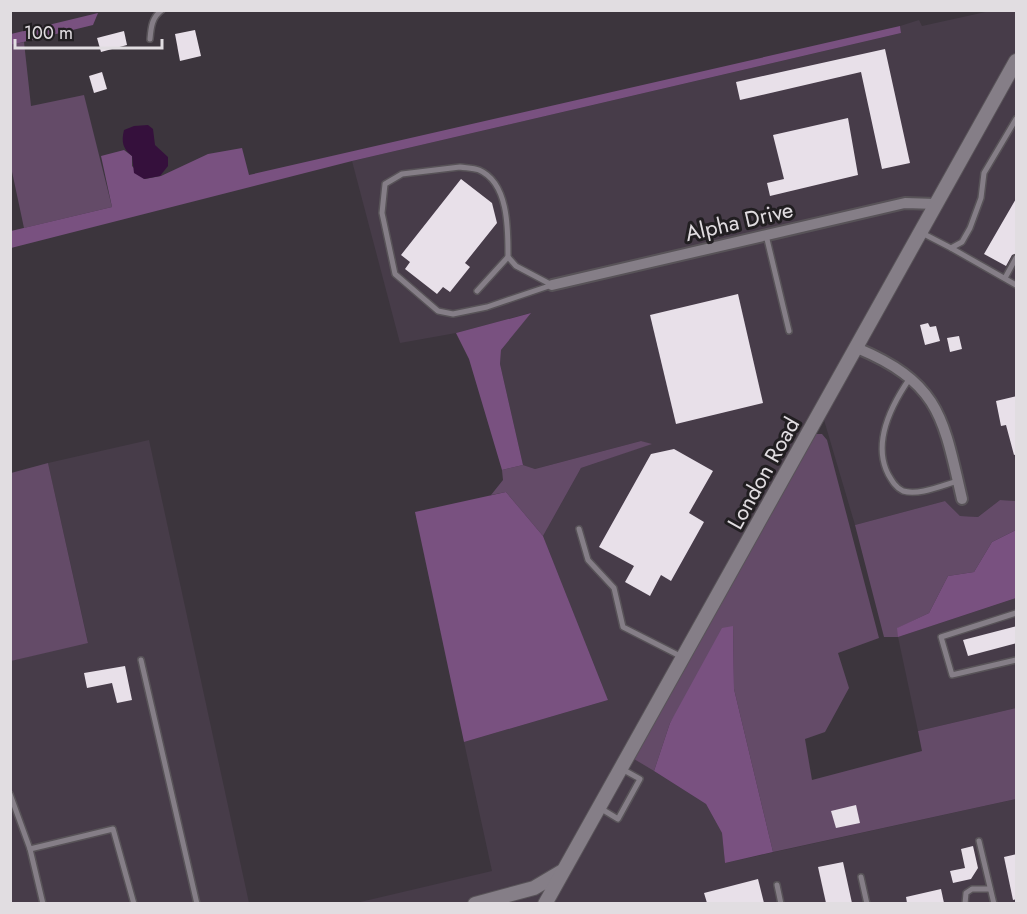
<svg xmlns="http://www.w3.org/2000/svg" width="1027" height="914" font-family="Jost,sans-serif">
<style>
.built{fill:#473c49}
.green{fill:#644b68}
.forest{fill:#795180}
.water{fill:#35103c}
.building{fill:#e8e0e9}
.lines{fill:none;stroke-linecap:round;stroke-linejoin:round}
.service-casing{stroke:#585358;stroke-width:8}
.minor-casing{stroke:#585358;stroke-width:14}
.tertiary-casing{stroke:#585358;stroke-width:16}
.service{stroke:#857e87;stroke-width:5}
.minor{stroke:#857e87;stroke-width:10}
.tertiary{stroke:#857e87;stroke-width:14}
.labels{text-anchor:middle;dominant-baseline:central;stroke-width:6;stroke-linejoin:round;paint-order:stroke}
.street-label{font-size:22px;fill:#e1dde1;stroke:#211e21}
</style>
<rect width="100%" height="100%" fill="#3c353d"/>
<g class="built">
<polygon points="1014,10 1016,12 1016,501 1000,500 978,517 960,516 945,501 855,525 824,420 635,759 706,804 722,833 725,863 1016,799 1016,903 356,903 492,871 464,742 608,700 543,536 581,468 650,444 641,441 535,469 523,465 500,364 501,350 530,313 456,333 400,343 352,161 901,33 900,26 919,20 922,26 990,11"/>
<polygon points="149,440 249,903 11,903 10,661 88,642 48,463"/>
<polygon points="1016,598 1016,708 918,731 898,637"/>
</g>
<g class="green">
<polygon points="24,42 31,106 84,95 112,207 24,228 11,167 10,45"/>
<polygon points="816,434 822,434 827,440 879,638 838,653 849,688 825,732 805,739 812,780 922,751 918,731 1016,708 1016,799 773,852 734,689 733,626 670,723 654,771 634,759"/>
<polygon points="641,441 652,444 581,468 543,536 506,492 491,495 503,480 502,470 523,465 535,469"/>
<polygon points="48,463 88,643 11,661 11,473"/>
<polygon points="1000,500 1016,501 1016,530 992,542 974,572 948,576 929,613 898,628 898,637 884,637 855,525 945,501 960,516 978,517"/>
</g>
<g class="forest">
<polygon points="98,13 93,25 11,45 11,34"/>
<polygon points="900,26 901,33 352,161 11,248 11,231 112,207 101,156 124,150 132,156 132,166 145,179 161,176 208,154 242,148 249,175"/>
<polygon points="531,313 501,350 500,364 523,465 502,470 469,359 456,333"/>
<polygon points="506,492 543,536 608,700 464,742 415,512"/>
<polygon points="1016,530 1016,598 898,637 897,628 929,613 948,576 974,572 992,542"/>
<polygon points="733,626 734,689 773,852 725,863 722,833 706,804 654,771 670,723 722,628"/>
</g>
<path class="water" d="M148 125 153 129 155 145 168 157V166L160 176 144 179 134 173 132 156C123 149 121 142 124 130L134 126Z"/>
<g class="building">
<polygon points="195,30 201,56 180,61 175,34"/>
<polygon points="124,31 127,45 101,52 97,38"/>
<polygon points="885,49 910,163 882,169 861,72 740,100 736,82"/>
<polygon points="102,72 107,89 94,93 89,76"/>
<polygon points="848,118 858,175 770,196 767,183 784,179 773,135"/>
<polygon points="461,179 492,203 497,223 465,263 470,267 450,292 443,287 437,294 405,269 410,262 401,255"/>
<polygon points="1017,197 1017,253 1012,255 1006,266 984,254"/>
<polygon points="738,294 763,403 676,424 650,315"/>
<polygon points="928,323 930,327 936,326 940,341 925,345 920,325"/>
<polygon points="959,336 962,349 950,352 947,338"/>
<polygon points="1017,396 1017,454 1014,455 1006,425 1001,426 996,401"/>
<polygon points="674,449 713,471 689,513 704,522 671,581 661,575 650,596 625,582 634,566 599,547 651,454"/>
<polygon points="1017,626 1017,643 968,656 963,640"/>
<polygon points="125,666 132,700 117,703 112,683 87,688 84,673"/>
<polygon points="856,805 860,823 836,828 831,811"/>
<polygon points="973,846 978,868 971,879 953,883 950,871 965,868 961,849"/>
<polygon points="1017,854 1017,899 1013,900 1004,857"/>
<polygon points="843,862 852,903 826,903 818,867"/>
<polygon points="758,879 764,903 707,903 704,893"/>
<polygon points="941,889 944,903 907,903 906,897"/>
</g>
<g class="lines">
<g class="service-casing">
<g id="service">
<path d="M150 39C151 27 152 17 162 10"/>
<path d="M460 167C466 168 473 168 479 170 509 183 508 230 508 257L516 266 552 285 487 307 453 314 438 311 395 274 382 213 385 184 402 174Z"/>
<polyline points="922,233 951,248 962,242 970,228 981,198 984,173 1016,119"/>
<polyline points="766,235 789,331"/>
<polyline points="951,248 1016,285"/>
<polyline points="1005,278 1016,258"/>
<polyline points="477,291 508,257"/>
<path d="M910 378C892 404 872 442 888 474 892 481 896 488 903 491 919 496 943 485 958 481"/>
<polyline points="579,529 588,560 614,588 623,627 682,657"/>
<polyline points="1016,613 941,637 952,675 1016,660"/>
<polyline points="141,660 197,904"/>
<polyline points="10,794 30,849 113,829 134,904"/>
<polyline points="600,808 618,819 640,779 622,769"/>
<polyline points="979,841 994,904"/>
<polyline points="30,849 43,904"/>
<polyline points="861,877 867,904"/>
<polyline points="777,885 781,904"/>
<polyline points="965,904 966,893 972,889 990,889"/>
</g>
</g>
<g class="minor-casing">
<g id="minor">
<polyline points="552,285 905,203 936,204"/>
<path d="M857 348C940 383 943 417 962 499"/>
</g>
</g>
<g class="tertiary-casing">
<g id="tertiary">
<polyline points="475,904 534,888 561,872"/>
<polyline points="545,904 1016,61"/>
</g>
</g>
<use href="#service" class="service"/>
<use href="#minor" class="minor"/>
<use href="#tertiary" class="tertiary"/>
</g>
<g class="labels">
<g class="street-label">
<text transform="translate(739 221) rotate(-13)">Alpha Drive</text>
<text transform="translate(763 473) rotate(-61)">London Road</text>
</g>
</g>
<rect width="1027" height="914" fill="none" stroke="#e1dde1" stroke-width="24"/>
<path d="M15 39v9h147v-9" fill="none" stroke="#e1dde1" stroke-width="3"/>
<text x="24" y="39" font-size="18" fill="#e1dde1" stroke="#211e21" stroke-width="4.5" paint-order="stroke">100 m</text>
</svg>
